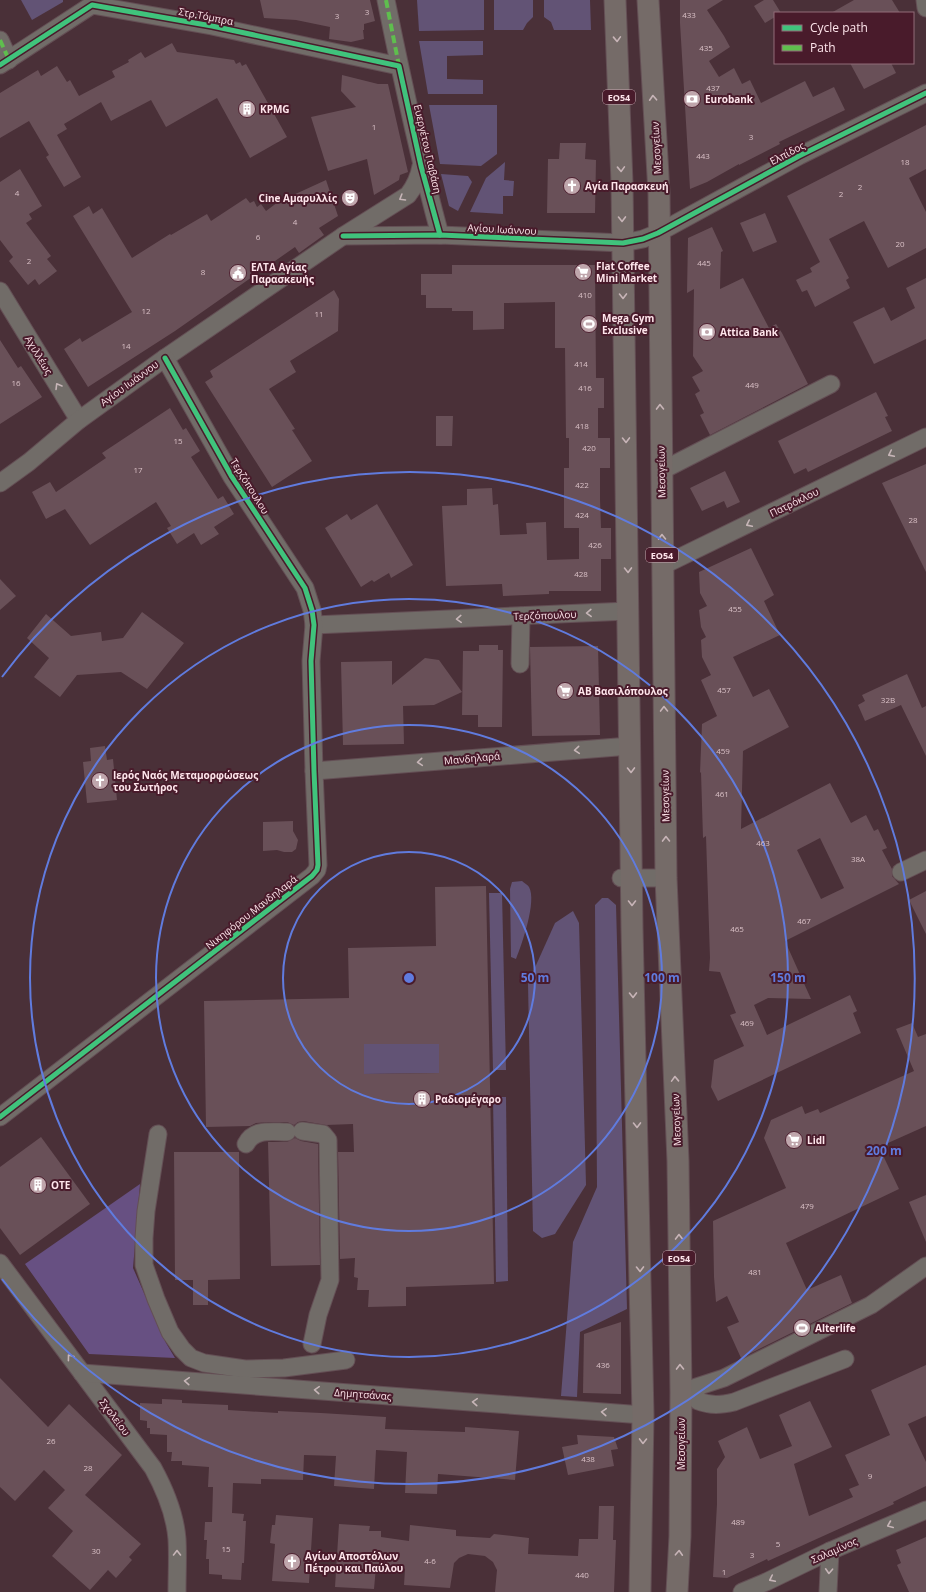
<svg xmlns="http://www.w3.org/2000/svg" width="926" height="1592" font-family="'Open Sans',sans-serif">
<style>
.green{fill:#625375}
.forest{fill:#675082}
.building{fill:#695058;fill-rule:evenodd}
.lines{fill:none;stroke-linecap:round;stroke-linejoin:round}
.minor-casing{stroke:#644f55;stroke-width:19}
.major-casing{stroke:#644f55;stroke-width:23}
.minor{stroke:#716c68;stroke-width:17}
.major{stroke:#756b68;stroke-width:21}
.quiet{stroke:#5fbe4e;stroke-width:4;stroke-dasharray:8 4;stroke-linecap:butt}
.cycleway-casing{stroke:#491b2b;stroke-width:8}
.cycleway{stroke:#40c37c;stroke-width:5}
.oneway{stroke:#c7b4b7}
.oneway2{stroke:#c6b5b7}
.ring{fill:none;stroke:#607bde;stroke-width:2}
.labels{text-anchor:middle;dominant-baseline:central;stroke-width:4;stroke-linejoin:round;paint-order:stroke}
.number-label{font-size:8px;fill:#d9c0c6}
.shield{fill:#491b2b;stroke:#c8a8b1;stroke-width:1}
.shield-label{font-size:9px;font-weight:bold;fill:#fee5eb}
.street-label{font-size:10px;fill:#fee5eb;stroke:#491b2b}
.poi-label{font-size:10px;font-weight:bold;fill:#fee5eb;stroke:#491b2b;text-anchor:start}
.centre{fill:#607bde;stroke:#491b2b;stroke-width:2}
.ring-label{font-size:12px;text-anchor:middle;font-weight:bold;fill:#607bde;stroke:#491b2b;stroke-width:4;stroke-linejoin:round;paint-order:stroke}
</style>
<rect width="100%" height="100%" fill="#4a3038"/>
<g class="green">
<polygon points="21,0 63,0 63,2 32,20"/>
<polygon points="417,0 484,0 484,30 419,31"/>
<polygon points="494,0 533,0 533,17 527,23 523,30 494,30"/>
<polygon points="544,0 590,0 591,30 554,30 551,22 544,17"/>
<polygon points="483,41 483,55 447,56 447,79 483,80 483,94 428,94 419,41"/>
<polygon points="429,105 497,105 497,154 481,166 440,164"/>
<polygon points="505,162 504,180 514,181 513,196 503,196 503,214 470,212 486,178"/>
<polygon points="441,174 468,176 472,182 458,211 449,206"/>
<path d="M522 881C524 883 528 885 529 887 537 901 522 944 516 959L511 957 510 889 512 882Z"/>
<polygon points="489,893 502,893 506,1070 493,1070"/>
<polygon points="602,898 608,898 616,905 627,1309 580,1332 577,1397 561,1396 573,1242 597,1187 595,905"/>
<polygon points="573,911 579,923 586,1185 555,1234 542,1238 533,1231 528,983 555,923"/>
<polygon points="364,1044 439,1044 439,1073 364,1074"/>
<polygon points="493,1097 506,1097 508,1281 496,1282"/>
</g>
<polygon class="forest" points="140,1184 133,1268 166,1343 175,1358 89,1354 25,1264"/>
<g class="building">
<polygon points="260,0 370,0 375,21 364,24 364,30 363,30 364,39 351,42 329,39 330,27 296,20 264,18"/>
<polygon points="680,0 723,0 707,10 724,36 730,47 709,61 719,77 734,68 742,84 750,80 761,103 805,81 813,97 834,87 845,110 779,142 780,144 739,165 739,164 707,182 690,189 680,23"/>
<polygon points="764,0 773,0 781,13 775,13 775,17 765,23 754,6"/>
<polygon points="854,0 892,0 900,13 831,13"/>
<polygon points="172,43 177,52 234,60 236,64 240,62 242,66 246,64 287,137 250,158 217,98 166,127 151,100 111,121 101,102 64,124 67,129 57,135 81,177 64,187 46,157 49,155 29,121 0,138 0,93 38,70 41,76 57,66 67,82 70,80 79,96 115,77 112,71 129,62 128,60 141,52 145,58"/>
<polygon points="850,63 891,63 896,73 864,89"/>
<polygon points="342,75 378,84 388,84 408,172 400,175 399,180 374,195 367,159 328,171 311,117 356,107 341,91"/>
<polygon points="926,125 926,169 909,178 926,212 926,248 888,268 864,221 829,239 849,278 846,280 850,288 815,307 807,290 802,292 796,280 812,272 810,268 820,262 787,196"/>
<polygon points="560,143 586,143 585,159 596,160 595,213 547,213 548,159 559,159"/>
<polygon points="20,169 42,206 29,214 32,219 26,223 51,256 47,259 57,271 39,285 35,279 28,285 9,261 13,257 0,240 0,182"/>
<polygon points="326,180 338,216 319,228 324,235 299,253 295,247 175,331 88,387 64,349 80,338 82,342 132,312 73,216 89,206 93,214 102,208 132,258 170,234 171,235 207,214 211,221 246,198 250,203 254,201 257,207 261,204 266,211 278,202"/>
<polygon points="765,213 777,242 753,252 740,223"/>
<polygon points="712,227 723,251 721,252 720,289 743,278 769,328 776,324 782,333 808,384 710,435 700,415 704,413 695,394 700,391 692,377 703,371 693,356 694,289 687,293 688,238"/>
<polygon points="452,265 595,265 596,378 604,378 604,408 598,408 598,438 610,438 610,468 600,468 600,499 601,528 611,528 611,559 601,559 601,591 549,591 549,594 503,596 502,584 446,586 442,506 467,505 467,489 492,488 493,505 498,504 500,535 527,534 526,523 546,522 547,560 579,559 579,528 564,528 564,468 569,468 569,438 566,438 565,348 555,348 555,302 504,303 504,329 473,330 473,311 452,311 452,308 426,308 426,295 421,295 421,274 452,274"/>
<polygon points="926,278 926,339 874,364 853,322 884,307 891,321 915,308 906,288"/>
<polygon points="334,290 339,299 338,331 290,361 296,372 269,389 295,429 292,430 312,461 272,487 205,382 213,377 210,371"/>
<polygon points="0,340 18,368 21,366 42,397 0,424"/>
<polygon points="876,392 888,416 885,417 892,431 808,472 806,468 794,474 778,441"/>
<polygon points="170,408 183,430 186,428 200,451 191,457 218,499 223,496 234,514 214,527 219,534 201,545 194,533 177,544 167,528 171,526 156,502 90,545 65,509 46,519 32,492 50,482 56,492 106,458 102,453"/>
<polygon points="436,416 453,416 452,446 436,446"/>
<polygon points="926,464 926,572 882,483"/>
<polygon points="725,471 740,502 727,508 724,501 702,511 690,488"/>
<polygon points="377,504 413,565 391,578 389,573 374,582 372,580 361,587 325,528 347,514 351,520"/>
<path d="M751 548 774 595 764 601 780 635 733 657 753 697 769 689 789 727 743 751 741 829 830 783 851 823 866 815 874 831 878 829 887 848 882 850 892 869V876L899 884 785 941 811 999 768 998 754 1005 767 1035 850 995 857 1011 853 1013 861 1033 718 1101 711 1087 714 1060 744 1046 730 1015 736 1013 720 972 709 971 710 958 706 836 703 838 701 772 700 773 702 724 717 716 701 680 711 675 702 657 701 640 706 637 701 627 699 610 707 606 700 593 699 572ZM820 838 844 888 821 899 797 850Z"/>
<polygon points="0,579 16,596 0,610"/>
<polygon points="142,612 184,643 147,689 121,672 77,675 60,697 34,677 49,658 27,638 46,614 71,636 101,632 102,641 123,638"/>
<polygon points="479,645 498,645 498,650 503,650 502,727 478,727 478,715 462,715 463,651 479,651"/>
<polygon points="598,646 600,735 532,736 530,647"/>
<polygon points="425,658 439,660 462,692 434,705 403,706 404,744 343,745 341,662 392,661 392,685"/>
<polygon points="907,674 922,708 926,706 926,756 901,705 865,721 858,705 865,701 862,695"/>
<polygon points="105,746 107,760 113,759 117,800 87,803 83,762 91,761 90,748"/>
<polygon points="293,821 293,831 298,840 296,849 292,852 284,852 277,850 263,851 263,822"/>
<path d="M486 886 494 1284 406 1287V1306L368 1307 369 1290H357L358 1278 354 1277 355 1258 340 1259 338 1152H354L353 1124 326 1125 303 1121 298 1122 294 1125 287 1122H270L256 1123 250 1126 206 1127 204 1001 349 998 348 948 436 946 435 887ZM364 1044H439V1073L364 1074Z"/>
<polygon points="926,891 926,934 909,900"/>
<polygon points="912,1023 918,1037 926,1034 926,1126 879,1147 899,1189 786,1243 807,1290 841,1275 852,1303 741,1358 727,1327 739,1322 727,1296 716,1302 714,1277 713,1221 786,1188 764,1138 771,1120 802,1106 805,1114 818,1109 820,1113 914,1071 896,1029"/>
<polygon points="41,1137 90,1204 20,1255 0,1228 0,1167"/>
<polygon points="295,1138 301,1141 318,1144 320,1265 271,1266 268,1142 287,1142"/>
<polygon points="174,1152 239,1152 240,1279 208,1280 208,1305 193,1305 193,1280 175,1280"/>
<polygon points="926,1195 926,1242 909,1202"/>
<polygon points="621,1322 621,1394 583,1393 584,1334"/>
<polygon points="926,1365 926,1416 908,1424 926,1462 926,1486 893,1502 894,1504 768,1561 767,1559 727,1578 713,1577 717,1504 717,1469 725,1457 718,1441 747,1427 760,1459 792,1446 779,1415 810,1401 832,1447 794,1464 809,1516 853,1497 849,1489 859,1485 845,1455 890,1435 871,1390"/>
<polygon points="0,1378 48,1427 69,1404 122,1455 85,1495 141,1544 129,1557 132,1560 116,1578 108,1570 90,1590 52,1556 73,1531 48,1508 65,1490 44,1470 15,1501 0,1487"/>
<polygon points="162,1399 182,1400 182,1403 228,1405 228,1410 278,1413 278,1411 321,1413 386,1417 385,1429 465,1432 465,1427 519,1431 515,1480 438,1474 437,1494 405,1493 407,1452 376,1450 374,1489 334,1486 336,1456 304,1455 303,1480 261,1479 261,1484 233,1483 232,1513 244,1514 243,1521 246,1521 244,1563 242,1563 241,1580 222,1579 222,1575 209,1574 209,1559 206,1559 207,1540 204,1540 205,1522 212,1522 213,1487 208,1487 209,1467 182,1465 182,1461 171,1461 172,1452 167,1452 167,1435 150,1434 150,1428 147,1428 147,1421 140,1420 140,1403 162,1404"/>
<polygon points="577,1435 614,1437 618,1449 611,1450 614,1466 568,1475 562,1447 578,1444"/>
<polygon points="599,1506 614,1506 613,1540 616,1540 614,1592 495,1592 497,1570 493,1562 485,1556 468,1554 459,1558 454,1563 450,1588 404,1585 405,1569 376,1567 374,1589 335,1587 339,1524 370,1526 369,1531 381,1531 381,1537 409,1541 410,1525 456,1530 456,1536 490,1538 494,1534 529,1538 528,1554 578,1556 579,1539 598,1539"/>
<polygon points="276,1515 313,1518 309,1583 272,1581 275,1544 270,1543 272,1525 275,1525"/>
<polygon points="926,1537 926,1592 909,1592 897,1565 901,1563 896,1550"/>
</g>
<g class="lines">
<g class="minor-casing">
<g id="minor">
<path d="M386 0C402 79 419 157 440 235"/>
<polyline points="925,0 926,8"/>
<polyline points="0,40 9,60"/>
<polyline points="0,65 92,5 212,26 399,66"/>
<polyline points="343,236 440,235 623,243 643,239 658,233 799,156 926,93"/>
<polyline points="0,291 79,420"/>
<polyline points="661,471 831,384"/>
<path d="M0 483 29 462 79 420 165 358 343 236 408 195C415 186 419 178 421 166"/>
<polyline points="662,566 926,437"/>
<polyline points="314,625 628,611"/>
<polyline points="520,664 521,616"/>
<polyline points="314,771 630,746"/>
<polyline points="901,872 926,860"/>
<polyline points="621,878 666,878"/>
<polyline points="0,1117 312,876 317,870 318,865 314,771 311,661 314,625 312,610 305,588 232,477 165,358"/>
<polyline points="302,1131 323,1134 328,1140 330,1280 318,1315 312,1344"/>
<polyline points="158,1134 146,1211 144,1238 144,1265 156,1299 170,1332 182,1349 191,1358 204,1363 245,1369 284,1368 346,1360"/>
<path d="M246 1144C254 1128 272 1132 287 1132"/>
<path d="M0 1263 153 1468C165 1490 175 1513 177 1539 178 1556 177 1574 177 1592"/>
<polyline points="82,1373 643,1415"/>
<path d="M694 1389 698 1401C711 1406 721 1405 734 1402L845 1359"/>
<polyline points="681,1392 724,1378 871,1305 926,1266"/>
<polyline points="742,1592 766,1582 830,1551 926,1510"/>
<polyline points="828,1592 830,1551"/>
</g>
</g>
<g class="major-casing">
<g id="major">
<polyline points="615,0 622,183 632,928 643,1415 640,1592"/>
<polyline points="648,0 659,193 666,878 678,1161 681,1392 680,1536 677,1592"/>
</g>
</g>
<use href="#minor" class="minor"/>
<use href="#major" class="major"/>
<g class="quiet">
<polyline points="386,0 399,66"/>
<polyline points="0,40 9,60"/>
</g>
<g class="cycleway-casing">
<g id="cycleway">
<polyline points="0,65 92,5 212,26 399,66 421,166 440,235"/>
<polyline points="343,236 440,235 623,243 643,239 658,233 799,156 926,93"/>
<polyline points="0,1117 312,876 317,870 318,865 314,771 311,661 314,625 312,610 305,588 232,477 165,358"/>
</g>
</g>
<use href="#cycleway" class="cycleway"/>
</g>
<defs><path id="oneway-chevron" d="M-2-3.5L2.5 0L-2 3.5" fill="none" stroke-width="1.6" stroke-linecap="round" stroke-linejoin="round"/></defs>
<g class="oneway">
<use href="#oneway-chevron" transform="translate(617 39) rotate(88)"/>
<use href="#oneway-chevron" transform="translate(653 98) rotate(-93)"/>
<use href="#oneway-chevron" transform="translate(621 169) rotate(88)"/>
<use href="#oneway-chevron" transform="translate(622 219) rotate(89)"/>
<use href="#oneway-chevron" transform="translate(623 296) rotate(89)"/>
<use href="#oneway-chevron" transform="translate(660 407) rotate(-91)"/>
<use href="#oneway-chevron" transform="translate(626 440) rotate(89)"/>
<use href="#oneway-chevron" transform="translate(662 537) rotate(-91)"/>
<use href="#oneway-chevron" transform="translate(628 570) rotate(89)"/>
<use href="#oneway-chevron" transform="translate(664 709) rotate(-91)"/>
<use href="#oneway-chevron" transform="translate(631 770) rotate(89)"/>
<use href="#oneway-chevron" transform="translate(666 839) rotate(-91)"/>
<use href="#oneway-chevron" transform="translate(632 903) rotate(90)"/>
<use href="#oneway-chevron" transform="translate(633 995) rotate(89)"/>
<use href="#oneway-chevron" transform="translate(675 1079) rotate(-92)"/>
<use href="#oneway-chevron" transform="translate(637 1125) rotate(89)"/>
<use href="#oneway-chevron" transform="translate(679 1237) rotate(-91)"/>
<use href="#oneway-chevron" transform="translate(640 1269) rotate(89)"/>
<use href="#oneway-chevron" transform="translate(680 1367) rotate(-91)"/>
<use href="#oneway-chevron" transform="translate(643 1441) rotate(91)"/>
<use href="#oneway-chevron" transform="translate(679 1553) rotate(-87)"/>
</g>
<g class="oneway2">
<use href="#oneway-chevron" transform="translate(402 198) rotate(149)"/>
<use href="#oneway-chevron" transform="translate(58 386) rotate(-121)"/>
<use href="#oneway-chevron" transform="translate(891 454) rotate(154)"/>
<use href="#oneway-chevron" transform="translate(749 524) rotate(154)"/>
<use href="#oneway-chevron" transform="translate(589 613) rotate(178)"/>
<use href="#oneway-chevron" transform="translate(459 619) rotate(177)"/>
<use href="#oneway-chevron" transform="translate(577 750) rotate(175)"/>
<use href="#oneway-chevron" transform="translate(420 762) rotate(175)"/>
<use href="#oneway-chevron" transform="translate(70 1357) rotate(-127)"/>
<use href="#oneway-chevron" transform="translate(187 1381) rotate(-176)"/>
<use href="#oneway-chevron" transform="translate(317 1390) rotate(-176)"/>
<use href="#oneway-chevron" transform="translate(475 1402) rotate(-176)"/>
<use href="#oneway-chevron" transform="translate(604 1412) rotate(-176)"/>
<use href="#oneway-chevron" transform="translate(890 1525) rotate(157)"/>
<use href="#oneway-chevron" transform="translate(177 1553) rotate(-90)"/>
<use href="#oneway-chevron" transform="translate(829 1571) rotate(93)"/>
<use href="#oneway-chevron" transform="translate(772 1579) rotate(154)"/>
</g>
<g class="ring">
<circle cx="409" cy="978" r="126"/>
<circle cx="409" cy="978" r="253"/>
<circle cx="409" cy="978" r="379"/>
<path d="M2 677A506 506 0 1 1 2 1279"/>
</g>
<defs>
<g id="bank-disc" transform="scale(0.9)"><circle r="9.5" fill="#bfa6ac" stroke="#491b2b"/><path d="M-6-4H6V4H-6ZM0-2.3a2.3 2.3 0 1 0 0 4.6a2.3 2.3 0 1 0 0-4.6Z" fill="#fff"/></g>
<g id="building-disc" transform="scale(0.9)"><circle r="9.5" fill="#bfa6ac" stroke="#491b2b"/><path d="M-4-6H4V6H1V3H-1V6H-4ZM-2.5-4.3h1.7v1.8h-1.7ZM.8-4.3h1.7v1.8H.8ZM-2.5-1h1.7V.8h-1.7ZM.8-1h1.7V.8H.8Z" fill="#fff"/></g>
<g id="church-disc" transform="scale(0.9)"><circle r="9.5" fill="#bfa6ac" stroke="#491b2b"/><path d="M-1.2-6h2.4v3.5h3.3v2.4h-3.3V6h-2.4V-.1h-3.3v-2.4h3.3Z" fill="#fff"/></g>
<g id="theatre-disc" transform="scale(0.9)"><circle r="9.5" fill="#bfa6ac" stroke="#491b2b"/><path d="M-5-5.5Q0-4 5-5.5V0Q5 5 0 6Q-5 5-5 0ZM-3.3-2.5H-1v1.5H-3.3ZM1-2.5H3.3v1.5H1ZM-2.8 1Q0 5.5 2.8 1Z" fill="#fff"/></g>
<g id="supermarket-disc" transform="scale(0.9)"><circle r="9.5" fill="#bfa6ac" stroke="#491b2b"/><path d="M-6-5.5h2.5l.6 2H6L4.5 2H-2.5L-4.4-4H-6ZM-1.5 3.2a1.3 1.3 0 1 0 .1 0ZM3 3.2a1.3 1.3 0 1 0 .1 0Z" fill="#fff"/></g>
<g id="civic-disc" transform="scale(0.9)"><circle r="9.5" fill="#bfa6ac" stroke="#491b2b"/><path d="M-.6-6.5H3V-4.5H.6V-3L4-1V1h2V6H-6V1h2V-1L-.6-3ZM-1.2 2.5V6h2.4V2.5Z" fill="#fff"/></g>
<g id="stadium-disc" transform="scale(0.9)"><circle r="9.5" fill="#bfa6ac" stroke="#491b2b"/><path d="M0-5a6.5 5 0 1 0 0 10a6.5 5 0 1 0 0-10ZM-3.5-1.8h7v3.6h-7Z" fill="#fff"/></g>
</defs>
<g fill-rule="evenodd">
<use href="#bank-disc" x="692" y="99"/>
<use href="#building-disc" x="247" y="109"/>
<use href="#church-disc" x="572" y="186"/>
<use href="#theatre-disc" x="350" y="198"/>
<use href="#supermarket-disc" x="583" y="272"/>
<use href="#civic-disc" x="238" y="273"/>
<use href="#stadium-disc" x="589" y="324"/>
<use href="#bank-disc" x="707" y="332"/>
<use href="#supermarket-disc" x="565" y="691"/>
<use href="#church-disc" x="100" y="781"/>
<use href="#building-disc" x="422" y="1099"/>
<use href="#supermarket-disc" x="794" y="1140"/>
<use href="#building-disc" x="38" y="1185"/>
<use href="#stadium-disc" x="802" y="1328"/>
<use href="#church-disc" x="292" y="1562"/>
</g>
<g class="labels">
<g class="number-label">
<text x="367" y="11">3</text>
<text x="689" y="14">433</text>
<text x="337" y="15">3</text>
<text x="706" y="47">435</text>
<text x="713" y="87">437</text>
<text x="374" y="126">1</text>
<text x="751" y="136">3</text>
<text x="703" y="155">443</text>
<text x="905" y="161">18</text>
<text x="860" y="186">2</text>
<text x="17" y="192">4</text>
<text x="841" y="193">2</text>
<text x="295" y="221">4</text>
<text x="258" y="236">6</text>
<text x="900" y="243">20</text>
<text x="29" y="260">2</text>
<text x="704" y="262">445</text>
<text x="203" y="271">8</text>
<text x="585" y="294">410</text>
<text x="146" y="310">12</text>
<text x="319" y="313">11</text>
<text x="126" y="345">14</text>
<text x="581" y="363">414</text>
<text x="16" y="382">16</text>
<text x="752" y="384">449</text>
<text x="585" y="387">416</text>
<text x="582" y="425">418</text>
<text x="178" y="440">15</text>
<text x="589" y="447">420</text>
<text x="138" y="469">17</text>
<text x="582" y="484">422</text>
<text x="582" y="514">424</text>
<text x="913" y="519">28</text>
<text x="595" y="544">426</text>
<text x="581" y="573">428</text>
<text x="735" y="608">455</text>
<text x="724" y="689">457</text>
<text x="888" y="699">32Β</text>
<text x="723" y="750">459</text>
<text x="722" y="793">461</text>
<text x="763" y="842">463</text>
<text x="858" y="858">38Α</text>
<text x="804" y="920">467</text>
<text x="737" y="928">465</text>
<text x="747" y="1022">469</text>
<text x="807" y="1205">479</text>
<text x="755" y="1271">481</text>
<text x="603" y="1364">436</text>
<text x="51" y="1440">26</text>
<text x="588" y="1458">438</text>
<text x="88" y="1467">28</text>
<text x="870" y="1475">9</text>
<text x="738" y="1521">489</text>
<text x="778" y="1543">5</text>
<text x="226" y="1548">15</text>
<text x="96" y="1550">30</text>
<text x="752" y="1554">3</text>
<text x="430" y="1560">4-6</text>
<text x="724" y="1571">1</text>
<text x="582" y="1574">440</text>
</g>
<g class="shield">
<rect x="603" y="90" width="32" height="14" rx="3"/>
<rect x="646" y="548" width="32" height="14" rx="3"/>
<rect x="663" y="1251" width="32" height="14" rx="3"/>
</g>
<g class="shield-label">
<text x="619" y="97">ΕΟ54</text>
<text x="662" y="555">ΕΟ54</text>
<text x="679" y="1258">ΕΟ54</text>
</g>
<g class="street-label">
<text transform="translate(206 16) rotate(11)">Στρ.Τόμπρα</text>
<text transform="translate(656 148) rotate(-93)">Μεσογείων</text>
<text transform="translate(428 149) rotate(77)">Ευεργέτου Γιαβάση</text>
<text transform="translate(787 153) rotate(-28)">Ελπίδος</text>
<text transform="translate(502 229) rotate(3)">Αγίου Ιωάννου</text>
<text transform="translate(39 355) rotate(59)">Αχιλλέως</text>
<text transform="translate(129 383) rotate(-36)">Αγίου Ιωάννου</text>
<text transform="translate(661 472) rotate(-91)">Μεσογείων</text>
<text transform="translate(250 486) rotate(58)">Τερζόπουλου</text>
<text transform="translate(794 502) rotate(-26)">Πατρόκλου</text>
<text transform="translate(545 615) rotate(-2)">Τερζόπουλου</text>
<text transform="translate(472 758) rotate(-5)">Μανδηλαρά</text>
<text transform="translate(665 796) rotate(-91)">Μεσογείων</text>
<text transform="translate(251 912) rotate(-38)">Νικηφόρου Μανδηλαρά</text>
<text transform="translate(676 1120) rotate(-92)">Μεσογείων</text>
<text transform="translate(363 1394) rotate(4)">Δημητσάνας</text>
<text transform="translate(115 1417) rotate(53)">Σχολείου</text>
<text transform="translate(681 1444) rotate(-90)">Μεσογείων</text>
<text transform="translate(834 1550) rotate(-24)">Σαλαμίνος</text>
</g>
<g class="poi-label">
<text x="705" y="99">Eurobank</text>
<text x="260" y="109">KPMG</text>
<text x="585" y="186">Αγία Παρασκευή</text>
<text x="337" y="198" text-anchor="end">Cine Αμαρυλλίς</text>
<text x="596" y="266">Flat Coffee<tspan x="596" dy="12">Mini Market</tspan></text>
<text x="251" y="267">ΕΛΤΑ Αγίας<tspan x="251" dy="12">Παρασκευής</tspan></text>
<text x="602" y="318">Mega Gym<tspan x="602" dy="12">Exclusive</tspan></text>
<text x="720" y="332">Attica Bank</text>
<text x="578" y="691">ΑΒ Βασιλόπουλος</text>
<text x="113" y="775">Ιερός Ναός Μεταμορφώσεως<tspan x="113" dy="12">του Σωτήρος</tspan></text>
<text x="435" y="1099">Ραδιομέγαρο</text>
<text x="807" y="1140">Lidl</text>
<text x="51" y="1185">ΟΤΕ</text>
<text x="815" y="1328">Alterlife</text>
<text x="305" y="1556">Αγίων Αποστόλων<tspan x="305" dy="12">Πέτρου και Παύλου</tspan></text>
</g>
</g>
<circle cx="409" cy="978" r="6" class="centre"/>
<g class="ring-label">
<text x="535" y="982">50 m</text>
<text x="662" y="982">100 m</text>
<text x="788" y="982">150 m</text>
<text x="884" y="1155">200 m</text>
</g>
<rect x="774" y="12" width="140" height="52" fill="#491b2b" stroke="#916c78"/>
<rect x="782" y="25" width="20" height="6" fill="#40c37c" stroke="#916c78"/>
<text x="810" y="32" font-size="12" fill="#fee5eb">Cycle path</text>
<rect x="782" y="45" width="20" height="6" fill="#5fbe4e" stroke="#916c78"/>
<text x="810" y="52" font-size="12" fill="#fee5eb">Path</text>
</svg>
